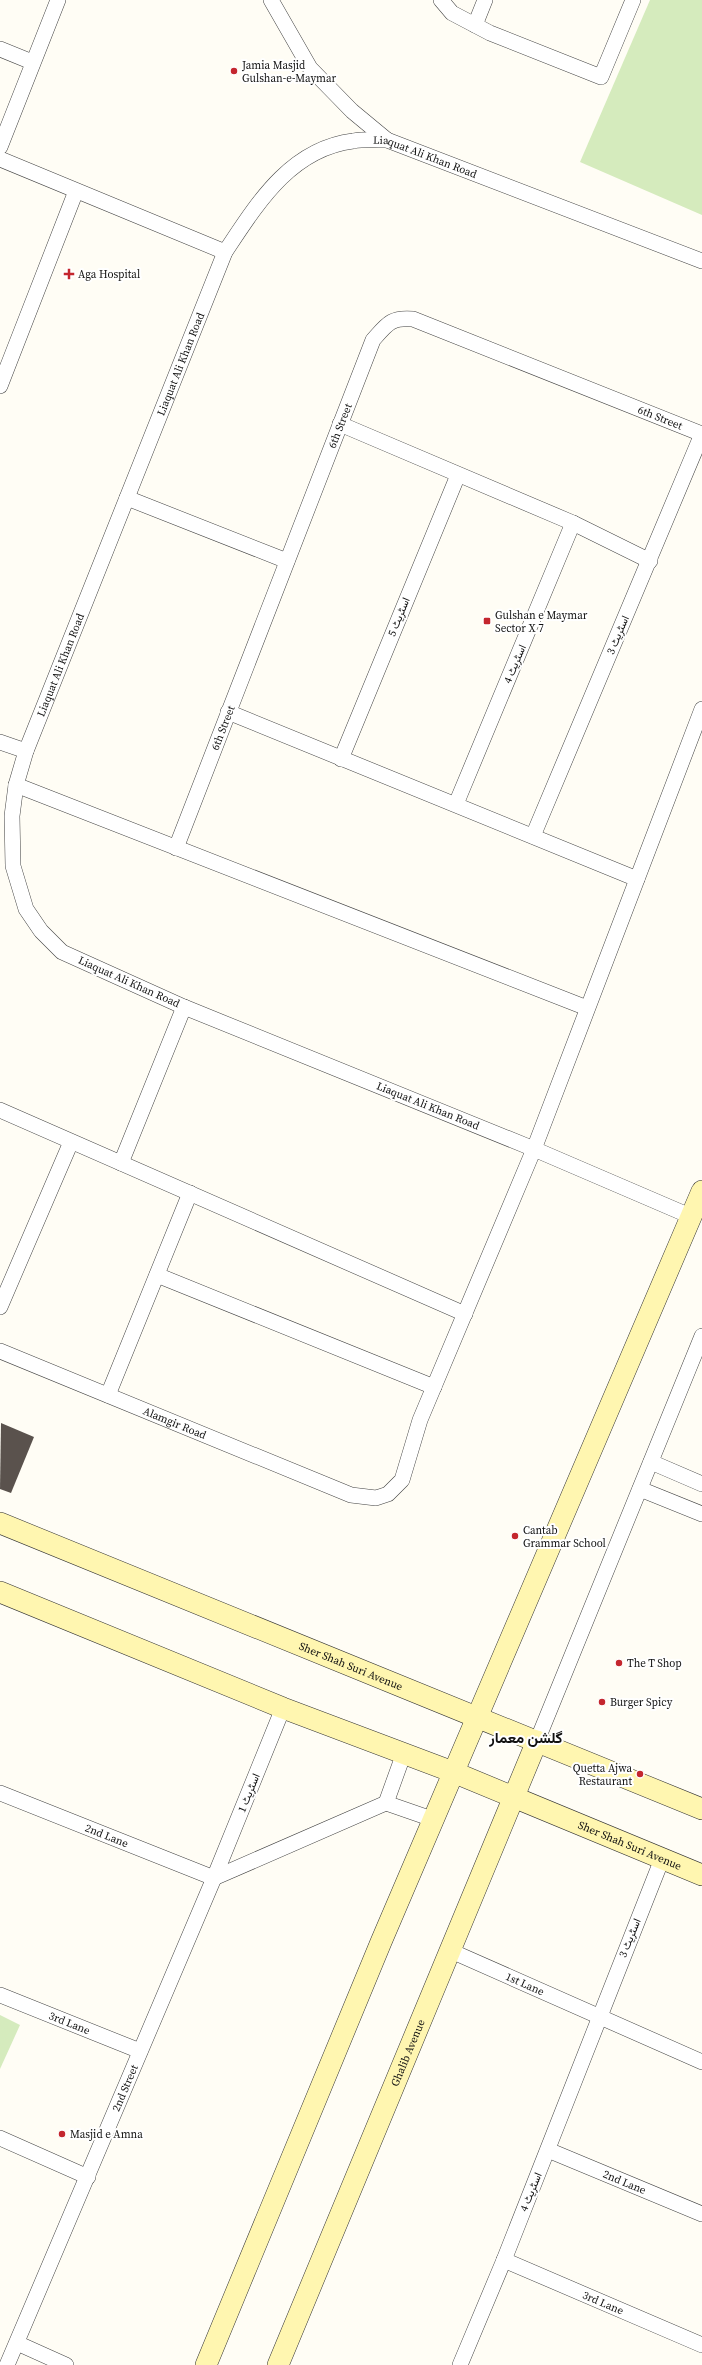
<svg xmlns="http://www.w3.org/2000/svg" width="702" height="2365" font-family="'Source Serif 4',Vazirmatn,serif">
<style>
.green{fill:#d5ebbd}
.building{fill:#5a524d}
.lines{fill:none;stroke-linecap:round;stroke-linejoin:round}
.street-casing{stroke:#444;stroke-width:16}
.secondary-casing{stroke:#333;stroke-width:22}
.street{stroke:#fff;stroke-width:15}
.secondary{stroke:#fff6b0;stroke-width:21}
.poi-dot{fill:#c4262e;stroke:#fff;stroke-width:1.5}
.labels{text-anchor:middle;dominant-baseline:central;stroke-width:4;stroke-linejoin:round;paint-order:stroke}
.poi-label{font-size:11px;fill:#111;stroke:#fff;text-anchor:start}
.street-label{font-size:11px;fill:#111;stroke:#fff}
.district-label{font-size:15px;font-weight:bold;fill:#111;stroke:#fff}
</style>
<rect width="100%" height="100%" fill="#fffdf5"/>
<g class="green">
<polygon points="650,0 702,0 702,215 580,162"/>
<polygon points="0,2015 20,2025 0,2069"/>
</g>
<polygon class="building" points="1,1423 34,1437 11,1493 0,1489"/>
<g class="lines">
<g class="street-casing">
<g id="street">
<polyline points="271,0 310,68 352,111 387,140"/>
<polyline points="441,0 452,13 490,33 601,77 633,0"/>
<polyline points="475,25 485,0"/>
<polyline points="0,49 32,62"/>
<polyline points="0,147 58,0"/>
<polyline points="0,159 225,252"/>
<polyline points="0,386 76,191"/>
<polyline points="340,424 573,523 650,561"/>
<polyline points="127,498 287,561"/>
<polyline points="228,712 637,879"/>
<polyline points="0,742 26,751"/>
<polyline points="341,759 458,475"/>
<polyline points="16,785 587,1008"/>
<polyline points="456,804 573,523"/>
<polyline points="533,836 702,434"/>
<path id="s1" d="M176 848 373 340C387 324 391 317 413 319L702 434"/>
<polyline points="0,1110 465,1314"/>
<polyline points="121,1163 184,1007"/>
<path id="s2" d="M690 1216 534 1149 184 1007 62 952 41 931 26 909 13 866 12 816 16 785 26 751 225 252C257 204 290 149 353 141 364 139 376 140 387 140L702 261"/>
<polyline points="157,1275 434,1387"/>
<polyline points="0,1307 71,1142"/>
<path id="s3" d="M0 1351 351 1495 376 1498 388 1494 402 1480 420 1420 534 1149 702 709"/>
<polyline points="108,1395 190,1193"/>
<polyline points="651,1462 702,1484"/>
<polyline points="640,1489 702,1514"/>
<polyline points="537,1741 702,1336"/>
<path id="s4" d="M0 1793 214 1878"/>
<polyline points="386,1803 404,1753"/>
<polyline points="214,1878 386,1803 435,1820"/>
<path id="s5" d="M451 1951 702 2062"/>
<path id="s6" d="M0 1995 140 2051"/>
<polyline points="0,2138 88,2177"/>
<path id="s7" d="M548 2150 702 2214"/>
<path id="s8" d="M504 2260 702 2345"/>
<polyline points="17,2343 66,2365"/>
<path id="s9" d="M7 2365 214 1878 283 1708"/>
<polyline points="460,2365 504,2260 662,1859"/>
</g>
</g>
<g class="secondary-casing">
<g id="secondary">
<path id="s10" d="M0 1523 702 1809"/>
<path id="s11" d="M0 1592 283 1708 453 1772 702 1875"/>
<polyline points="206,2365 381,1942 702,1191"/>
<path id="s12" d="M278 2365 537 1741"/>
</g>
</g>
<use href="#street" class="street"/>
<use href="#secondary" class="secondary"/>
</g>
<g class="poi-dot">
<circle cx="234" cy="71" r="4"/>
<path d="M67 268h4v4h4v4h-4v4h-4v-4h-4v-4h4z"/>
<rect x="483" y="617" width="8" height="8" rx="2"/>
<circle cx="515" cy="1536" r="4"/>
<circle cx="619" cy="1663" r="4"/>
<circle cx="602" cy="1702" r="4"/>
<circle cx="640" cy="1774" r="4"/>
<circle cx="62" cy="2134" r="4"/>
</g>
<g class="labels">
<g class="poi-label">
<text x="242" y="65">Jamia Masjid<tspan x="242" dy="13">Gulshan-e-Maymar</tspan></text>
<text x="78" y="274">Aga Hospital</text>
<text x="495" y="615">Gulshan e Maymar<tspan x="495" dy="13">Sector X 7</tspan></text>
<text x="523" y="1530">Cantab<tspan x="523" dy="13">Grammar School</tspan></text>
<text x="627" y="1663">The T Shop</text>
<text x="610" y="1702">Burger Spicy</text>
<text x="632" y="1768" text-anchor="end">Quetta Ajwa<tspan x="632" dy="13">Restaurant</tspan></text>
<text x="70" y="2134">Masjid e Amna</text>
</g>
<g class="street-label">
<text stroke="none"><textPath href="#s2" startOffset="1687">Liaquat Ali Khan Road</textPath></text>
<text stroke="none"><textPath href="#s2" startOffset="1316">Liaquat Ali Khan Road</textPath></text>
<text stroke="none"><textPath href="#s1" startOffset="859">6th Street</textPath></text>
<text stroke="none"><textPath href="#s1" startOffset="453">6th Street</textPath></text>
<text transform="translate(399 617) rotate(-68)">اسٹریٹ 5</text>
<text transform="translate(618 635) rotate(-67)">اسٹریٹ 3</text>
<text transform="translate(515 664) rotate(-67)">اسٹریٹ 4</text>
<text stroke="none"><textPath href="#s2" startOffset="992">Liaquat Ali Khan Road</textPath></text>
<text stroke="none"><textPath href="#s1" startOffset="129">6th Street</textPath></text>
<text transform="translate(129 982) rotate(24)">Liaquat Ali Khan Road</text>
<text transform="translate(428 1106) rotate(22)">Liaquat Ali Khan Road</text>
<text stroke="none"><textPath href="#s3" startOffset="189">Alamgir Road</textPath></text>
<text stroke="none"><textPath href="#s10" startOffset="379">Sher Shah Suri Avenue</textPath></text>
<text transform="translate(249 1793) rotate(-68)">اسٹریٹ 1</text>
<text stroke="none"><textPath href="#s4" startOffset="115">2nd Lane</textPath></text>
<text stroke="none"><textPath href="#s11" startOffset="679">Sher Shah Suri Avenue</textPath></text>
<text transform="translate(630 1938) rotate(-68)">اسٹریٹ 3</text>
<text stroke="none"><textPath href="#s5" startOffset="81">1st Lane</textPath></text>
<text stroke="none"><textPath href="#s6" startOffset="75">3rd Lane</textPath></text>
<text stroke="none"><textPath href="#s12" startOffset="338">Ghalib Avenue</textPath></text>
<text stroke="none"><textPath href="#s9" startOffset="301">2nd Street</textPath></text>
<text stroke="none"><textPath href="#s7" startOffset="83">2nd Lane</textPath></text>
<text transform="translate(531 2192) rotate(-68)">اسٹریٹ 4</text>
<text stroke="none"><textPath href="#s8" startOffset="108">3rd Lane</textPath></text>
</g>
<g class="district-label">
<text x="526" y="1737">گلشن معمار</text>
</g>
</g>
</svg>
